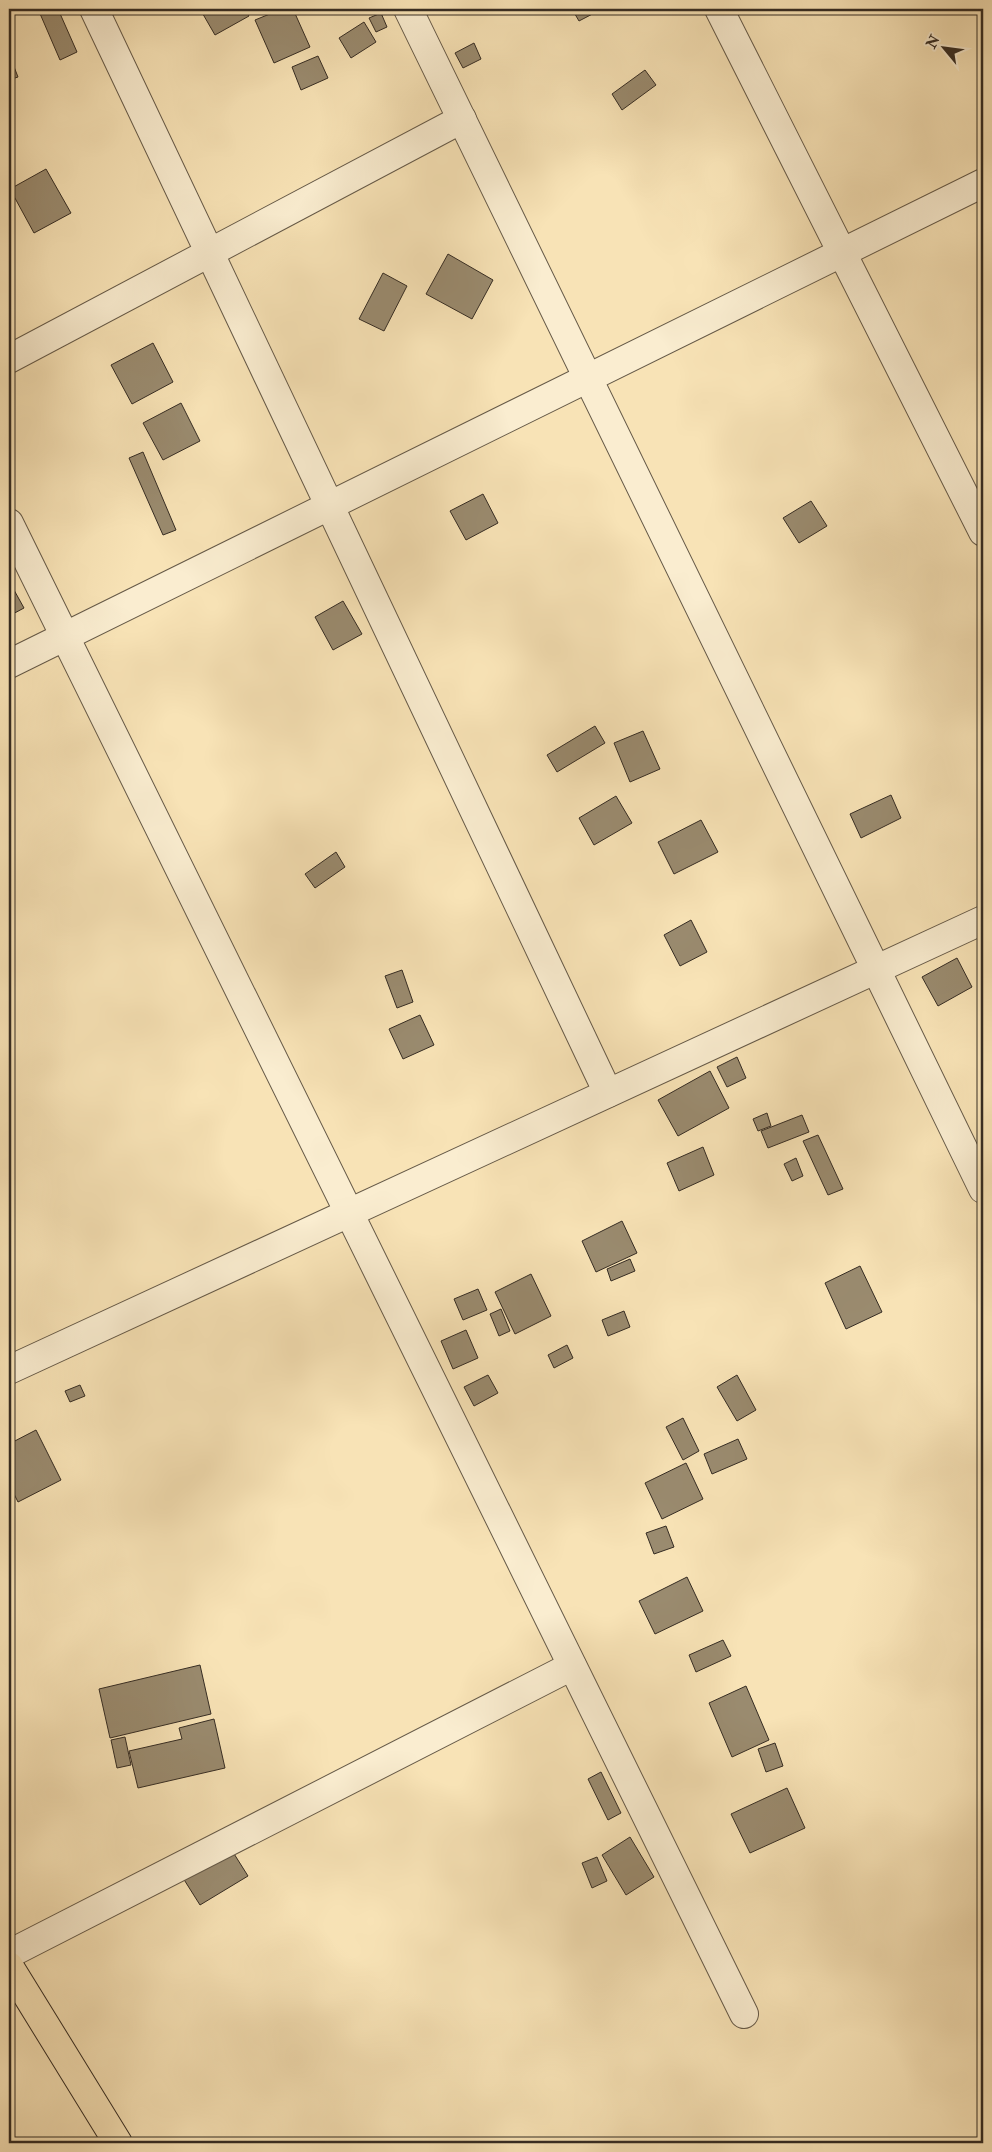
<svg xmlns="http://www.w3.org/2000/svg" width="992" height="2152" font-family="'IM FELL Double Pica',serif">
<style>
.building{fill:#9a8b6f;stroke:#352c23}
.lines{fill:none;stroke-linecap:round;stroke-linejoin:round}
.street-casing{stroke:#665a48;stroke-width:30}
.primary-casing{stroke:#352c23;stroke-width:30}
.street{stroke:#faedd0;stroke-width:28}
.primary{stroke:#f8e3b6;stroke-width:28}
</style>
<rect width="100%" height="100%" fill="#f8e3b6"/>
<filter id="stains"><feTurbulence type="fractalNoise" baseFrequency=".004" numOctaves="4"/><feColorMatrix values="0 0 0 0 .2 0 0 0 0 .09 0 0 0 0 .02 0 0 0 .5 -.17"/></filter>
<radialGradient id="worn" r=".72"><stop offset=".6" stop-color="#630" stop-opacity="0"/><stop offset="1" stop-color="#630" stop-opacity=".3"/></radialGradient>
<g class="building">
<polygon points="38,9 58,9 77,52 60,60"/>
<polygon points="200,9 245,9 249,16 215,35"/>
<polygon points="282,9 293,9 310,47 274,63 255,20"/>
<polygon points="572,9 602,9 579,21"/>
<polygon points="381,13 387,27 376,32 369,18"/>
<polygon points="364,22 376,42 351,58 339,38"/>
<polygon points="474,43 481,59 463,68 455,53"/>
<polygon points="9,54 18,77 9,80"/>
<polygon points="318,56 328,78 301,90 292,67"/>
<polygon points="645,70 656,85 622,110 612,94"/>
<polygon points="46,169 71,213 34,233 10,189"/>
<polygon points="448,254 493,280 472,319 426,294"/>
<polygon points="383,273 407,286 384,331 359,319"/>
<polygon points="153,343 173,382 132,404 111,365"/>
<polygon points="181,403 200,441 163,460 143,423"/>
<polygon points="143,452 176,530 163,535 129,458"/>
<polygon points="483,494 498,523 466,540 450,511"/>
<polygon points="811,501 827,526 799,543 783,518"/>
<polygon points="9,581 24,608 9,616"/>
<polygon points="343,601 362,634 333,650 315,617"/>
<polygon points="595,726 605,743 557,772 547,755"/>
<polygon points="643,731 660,769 630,782 614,743"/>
<polygon points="891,795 901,818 861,838 850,814"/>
<polygon points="616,796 632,823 594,845 579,818"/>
<polygon points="701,820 718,852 674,874 658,842"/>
<polygon points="336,852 345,867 315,888 305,874"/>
<polygon points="691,920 707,952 680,966 664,935"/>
<polygon points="957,958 972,987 938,1006 922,977"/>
<polygon points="402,970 413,1002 397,1008 385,976"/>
<polygon points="420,1015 434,1045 403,1059 389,1029"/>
<polygon points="737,1057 746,1078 727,1087 717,1067"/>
<polygon points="710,1071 729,1108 678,1136 658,1100"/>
<polygon points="767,1113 771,1126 758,1131 753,1119"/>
<polygon points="802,1115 809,1132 768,1148 761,1131"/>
<polygon points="818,1135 843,1189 828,1195 803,1141"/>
<polygon points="703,1147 714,1175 679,1191 667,1163"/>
<polygon points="796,1158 803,1176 792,1181 784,1164"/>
<polygon points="622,1221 637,1253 596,1272 582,1241"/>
<polygon points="630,1259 635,1271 611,1281 607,1269"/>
<polygon points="860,1266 882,1312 846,1329 825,1283"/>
<polygon points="531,1274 551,1316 515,1334 495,1292"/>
<polygon points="478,1289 487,1310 463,1320 454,1299"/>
<polygon points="501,1309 510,1331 499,1336 490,1314"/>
<polygon points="624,1311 630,1327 608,1336 602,1320"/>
<polygon points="466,1330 478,1358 453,1369 441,1341"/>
<polygon points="567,1345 573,1358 554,1368 548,1355"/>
<polygon points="488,1375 498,1393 474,1406 464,1387"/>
<polygon points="737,1375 756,1410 737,1421 717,1387"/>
<polygon points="80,1385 85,1396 70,1402 65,1391"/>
<polygon points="683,1418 699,1451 683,1460 666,1427"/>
<polygon points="36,1430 61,1480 18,1502 9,1484 9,1444"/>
<polygon points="738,1439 747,1459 712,1474 704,1454"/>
<polygon points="686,1463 703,1499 662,1519 645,1483"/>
<polygon points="666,1526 674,1547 654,1554 646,1533"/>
<polygon points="687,1577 703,1611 655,1634 639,1601"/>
<polygon points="723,1640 731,1656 696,1672 689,1655"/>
<polygon points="200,1665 211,1714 110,1738 99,1689"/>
<polygon points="746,1686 769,1740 732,1757 709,1703"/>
<polygon points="214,1719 225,1768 138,1788 129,1751 182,1739 179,1728"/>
<polygon points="125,1737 131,1765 117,1768 111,1740"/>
<polygon points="775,1743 783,1766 766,1772 758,1749"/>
<polygon points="601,1772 621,1813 608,1820 588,1779"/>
<polygon points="787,1788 805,1828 750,1853 731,1814"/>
<polygon points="630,1837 654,1877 626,1895 602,1855"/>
<polygon points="231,1849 248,1876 200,1905 183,1878"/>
<polygon points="597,1857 607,1881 592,1888 582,1863"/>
</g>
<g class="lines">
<g class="street-casing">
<g id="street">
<polyline points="94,9 608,1093"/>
<polyline points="408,9 983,1189"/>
<polyline points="719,9 983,532"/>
<polyline points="9,359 462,119"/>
<polyline points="9,523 744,2014"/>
<polyline points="9,664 983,183"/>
<polyline points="9,1370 983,920"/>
<polyline points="9,1954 572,1666"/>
</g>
</g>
<g class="primary-casing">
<polyline id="primary" points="9,1966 118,2143"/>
</g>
<use href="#street" class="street"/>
<use href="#primary" class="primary"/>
</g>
<rect width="992" height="2152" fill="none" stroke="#f8e3b6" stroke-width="30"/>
<rect x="10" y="10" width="972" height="2132" fill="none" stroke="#352c23" stroke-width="2.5"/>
<rect x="15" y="15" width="962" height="2122" fill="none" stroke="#352c23"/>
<g transform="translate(944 48) rotate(299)" stroke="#faedd0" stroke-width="4" paint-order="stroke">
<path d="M0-4L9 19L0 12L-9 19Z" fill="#352c23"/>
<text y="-8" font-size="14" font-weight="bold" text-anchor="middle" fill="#352c23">N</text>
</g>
<rect width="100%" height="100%" filter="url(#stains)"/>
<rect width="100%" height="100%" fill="url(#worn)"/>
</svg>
